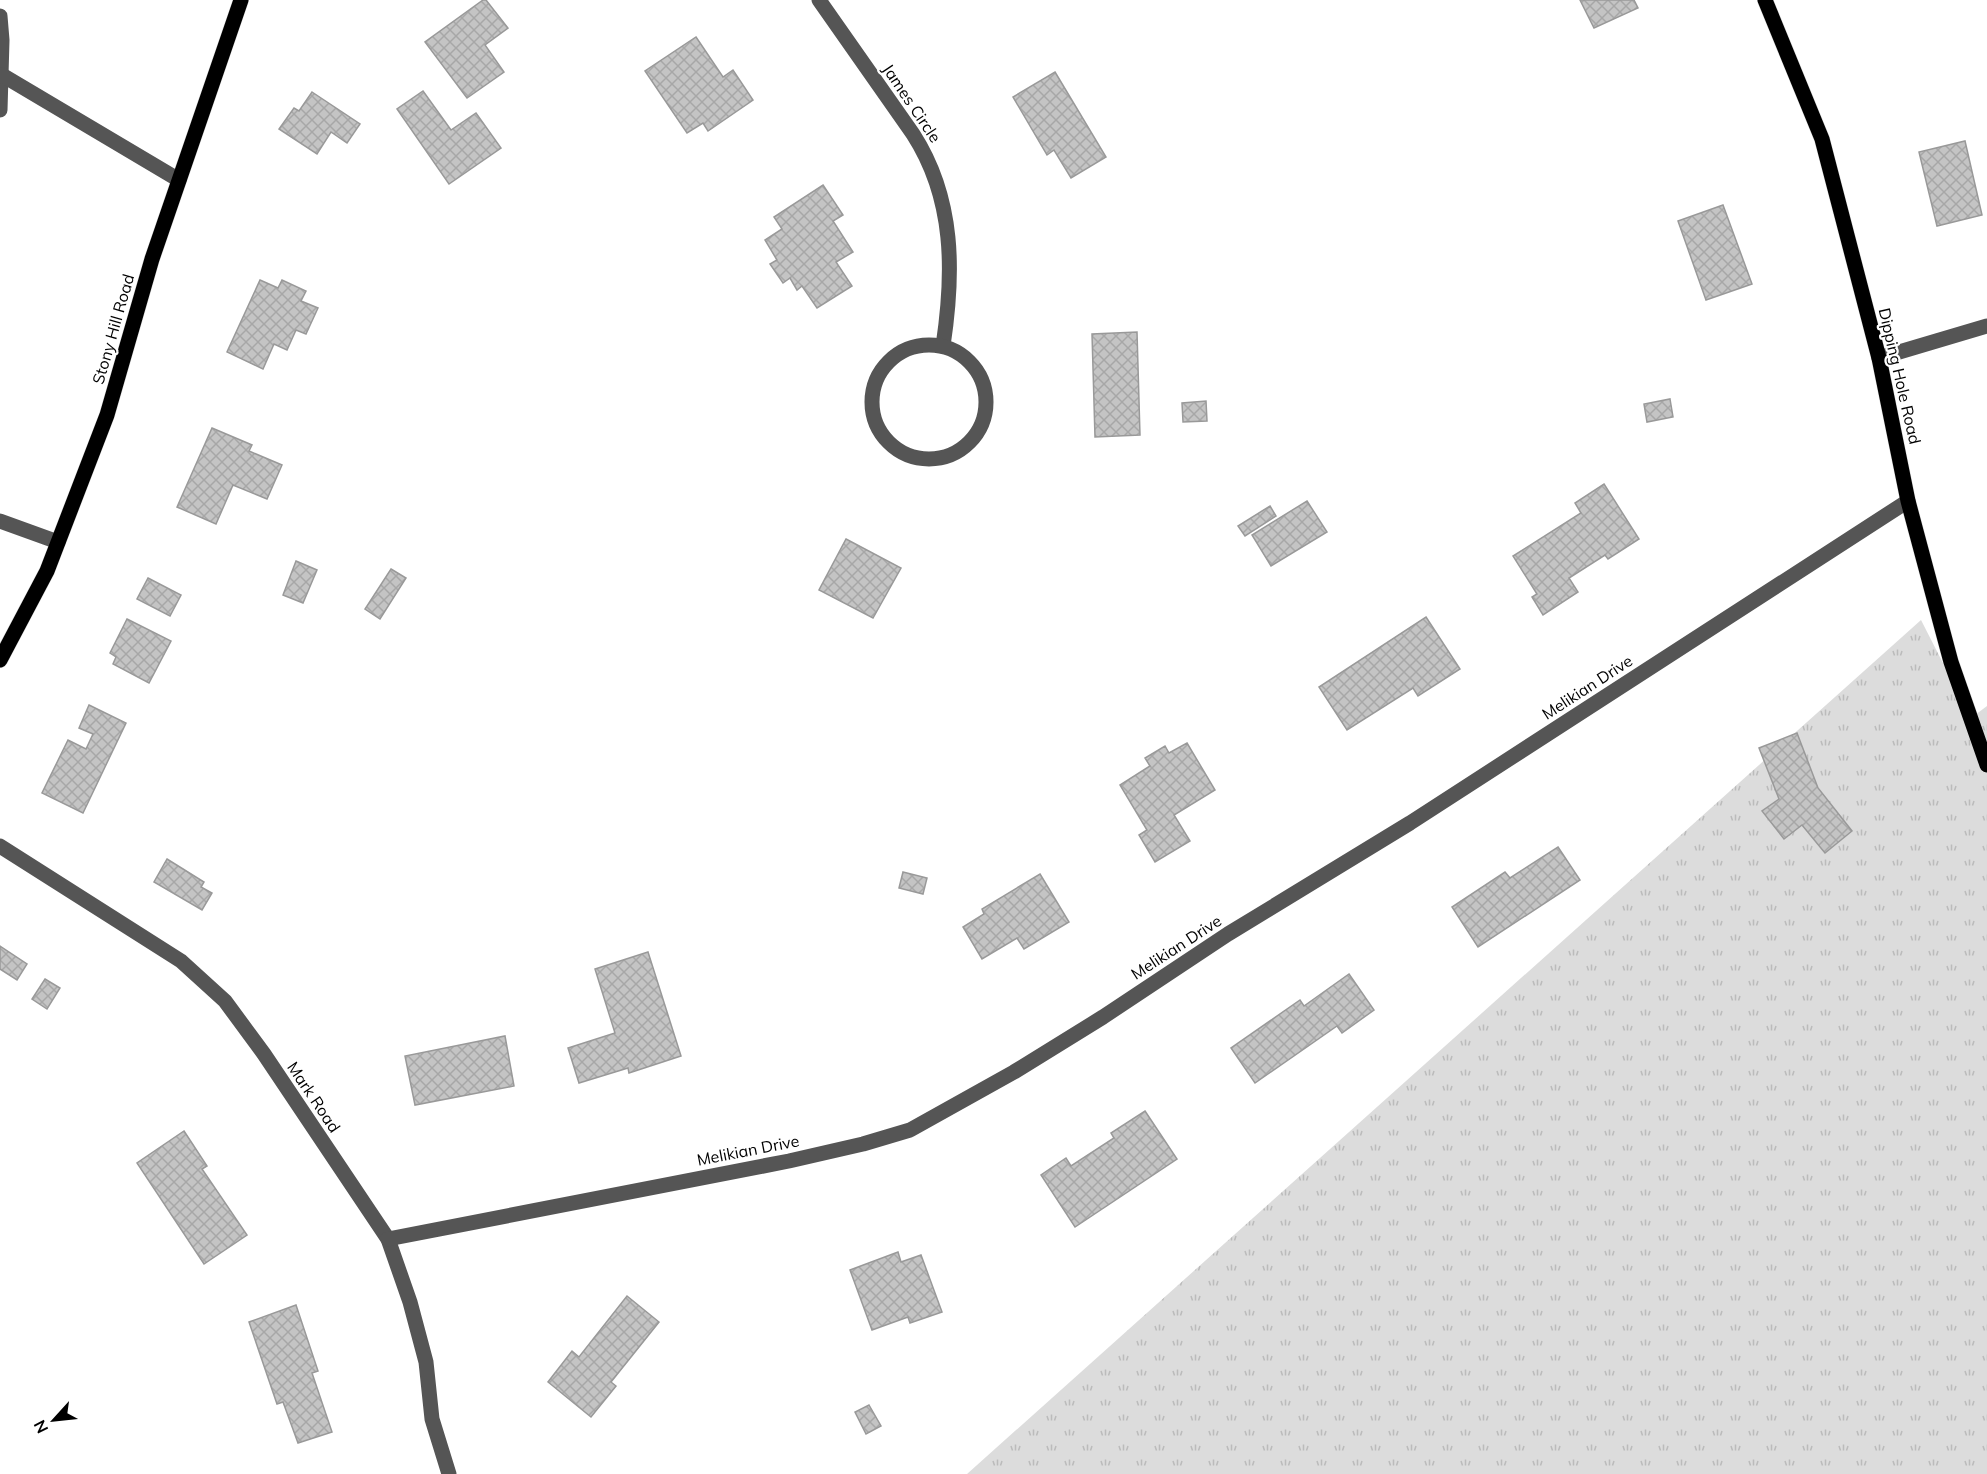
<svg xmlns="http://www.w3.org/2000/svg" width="1987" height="1474" font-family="Mulish,sans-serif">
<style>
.park{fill:url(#park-tufts)}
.building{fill:url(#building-cross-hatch);stroke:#999;stroke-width:1.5}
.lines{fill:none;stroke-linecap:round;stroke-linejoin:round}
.major-casing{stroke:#dbdbdb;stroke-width:16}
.minor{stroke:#555;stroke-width:15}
.major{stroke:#000;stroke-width:15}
.labels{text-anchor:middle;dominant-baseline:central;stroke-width:4.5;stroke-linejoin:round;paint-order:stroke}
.street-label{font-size:16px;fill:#000;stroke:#fff}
</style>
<defs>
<pattern id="park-tufts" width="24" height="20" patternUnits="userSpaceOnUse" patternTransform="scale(1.5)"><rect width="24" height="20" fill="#dcdcdc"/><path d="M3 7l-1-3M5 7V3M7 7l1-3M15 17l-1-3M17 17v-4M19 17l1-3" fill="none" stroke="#bbb"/></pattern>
<pattern id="building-cross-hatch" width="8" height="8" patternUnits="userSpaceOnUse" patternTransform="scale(1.5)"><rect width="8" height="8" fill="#c4c4c4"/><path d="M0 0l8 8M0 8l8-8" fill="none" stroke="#a7a7a7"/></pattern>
</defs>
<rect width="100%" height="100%" fill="#fff"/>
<polygon class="park" points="1921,620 1971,718 1987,706 1987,1474 967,1474"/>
<g class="building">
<polygon points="483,0 486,0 508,28 485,45 504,72 467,98 425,42"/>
<polygon points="1580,0 1634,0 1638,8 1594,28"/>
<polygon points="696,37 723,77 733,70 753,100 708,131 703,123 687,133 645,71"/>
<polygon points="1055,72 1106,157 1071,178 1054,150 1047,155 1013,97"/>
<polygon points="423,91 451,130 476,113 501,148 449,184 397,109"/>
<polygon points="312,92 360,124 347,143 331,132 317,154 279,129 294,108 299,111"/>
<polygon points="1965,141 1982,215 1937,226 1919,152"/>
<polygon points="823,185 843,215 833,221 853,252 836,262 852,286 817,308 802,286 797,290 790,278 783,283 770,264 777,260 765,240 782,229 774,217"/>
<polygon points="1723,205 1752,284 1706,300 1678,221"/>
<polygon points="260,280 278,288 282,280 306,291 301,301 318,308 306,334 296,330 287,350 274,344 263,369 227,352"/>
<polygon points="1137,332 1140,435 1095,437 1092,334"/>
<polygon points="1670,399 1673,417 1647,422 1644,404"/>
<polygon points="1206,401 1207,421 1183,422 1182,403"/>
<polygon points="212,428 252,445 249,451 282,465 267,499 233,485 216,524 177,507"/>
<polygon points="1604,484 1639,539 1608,559 1605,555 1569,578 1578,592 1543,615 1532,597 1537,594 1513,556 1581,513 1575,503"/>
<polygon points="1307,501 1327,532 1271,566 1252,535"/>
<polygon points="1270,506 1276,516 1245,536 1238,526"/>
<polygon points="846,539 901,568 873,618 819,590"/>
<polygon points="296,561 317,570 303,603 283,595"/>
<polygon points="391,569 406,578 380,619 365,609"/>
<polygon points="148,578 181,595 170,616 137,599"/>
<polygon points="1426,617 1460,669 1418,696 1413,688 1347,730 1319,687"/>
<polygon points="127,619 171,641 149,683 113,664 116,657 110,653"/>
<polygon points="89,705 126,723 83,813 42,793 68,740 86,749 93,734 79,728"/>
<polygon points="1797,733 1818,788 1852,831 1825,853 1802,825 1784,839 1762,811 1779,799 1759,748"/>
<polygon points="1187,743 1215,790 1174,815 1190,841 1155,862 1139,835 1147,830 1120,785 1150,766 1145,758 1165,746 1169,753"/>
<polygon points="1558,847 1580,880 1478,947 1452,907 1505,872 1510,878"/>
<polygon points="167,859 204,882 201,887 212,893 202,910 154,882"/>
<polygon points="903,872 927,878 923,894 899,888"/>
<polygon points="1040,874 1069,922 1024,949 1017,938 982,959 963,927 984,914 982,909"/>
<polygon points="0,946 27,964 17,980 0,969"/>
<polygon points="648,952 681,1056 629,1073 628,1068 579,1083 568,1048 615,1033 595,969"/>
<polygon points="1349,974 1374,1010 1342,1033 1337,1026 1255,1083 1231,1048 1300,1000 1304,1006"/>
<polygon points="45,979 60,988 47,1009 32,999"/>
<polygon points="505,1036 514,1086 415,1105 405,1056"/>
<polygon points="1145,1111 1177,1159 1075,1227 1041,1175 1066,1158 1071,1166 1114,1138 1111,1133"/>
<polygon points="184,1131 207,1166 202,1169 247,1235 204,1264 137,1163"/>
<polygon points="898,1252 901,1262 921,1255 942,1312 910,1323 908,1317 872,1330 850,1270"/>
<polygon points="627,1296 659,1322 611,1382 616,1386 591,1417 548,1382 572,1351 579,1357"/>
<polygon points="296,1305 318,1371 312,1373 332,1432 298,1443 283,1402 277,1404 249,1322"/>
<polygon points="869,1405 881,1426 866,1434 855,1412"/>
</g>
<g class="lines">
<g class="major-casing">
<g id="major">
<polyline points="1765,0 1822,139 1879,358 1908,501 1951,662 1987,765"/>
<polyline points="0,660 47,571 107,415 152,259 241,0"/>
</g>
</g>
<g class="minor">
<path d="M819 0 913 134C955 199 954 273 943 346"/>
<polyline points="0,16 2,40 0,110"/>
<polyline points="0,76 2,75 179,180"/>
<circle cx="929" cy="402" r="57"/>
<polyline points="1879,358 1987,326"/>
<polyline points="0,521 58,542"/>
<polyline points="0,846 181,961 225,1001 264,1054 388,1239 410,1302 426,1362 432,1419 449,1474"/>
<polyline points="388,1239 789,1161 863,1144 910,1130 1014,1072 1103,1017 1228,934 1410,823 1908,501"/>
</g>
<use href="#major" class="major"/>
</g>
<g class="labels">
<g class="street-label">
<text transform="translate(912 103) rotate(56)">James Circle</text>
<text transform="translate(113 329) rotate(-74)">Stony Hill Road</text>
<text transform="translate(1900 376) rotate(77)">Dipping Hole Road</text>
<text transform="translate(1587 687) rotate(-33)">Melikian Drive</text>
<text transform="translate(1176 947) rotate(-33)">Melikian Drive</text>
<text transform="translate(314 1097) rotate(56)">Mark Road</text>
<text transform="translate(748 1150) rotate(-11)">Melikian Drive</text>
</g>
</g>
<g transform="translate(54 1420) rotate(243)" stroke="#ffffff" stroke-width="4.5" paint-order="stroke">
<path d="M0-4.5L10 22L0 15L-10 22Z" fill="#000000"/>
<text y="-9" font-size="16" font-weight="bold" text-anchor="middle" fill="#000000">N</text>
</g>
</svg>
